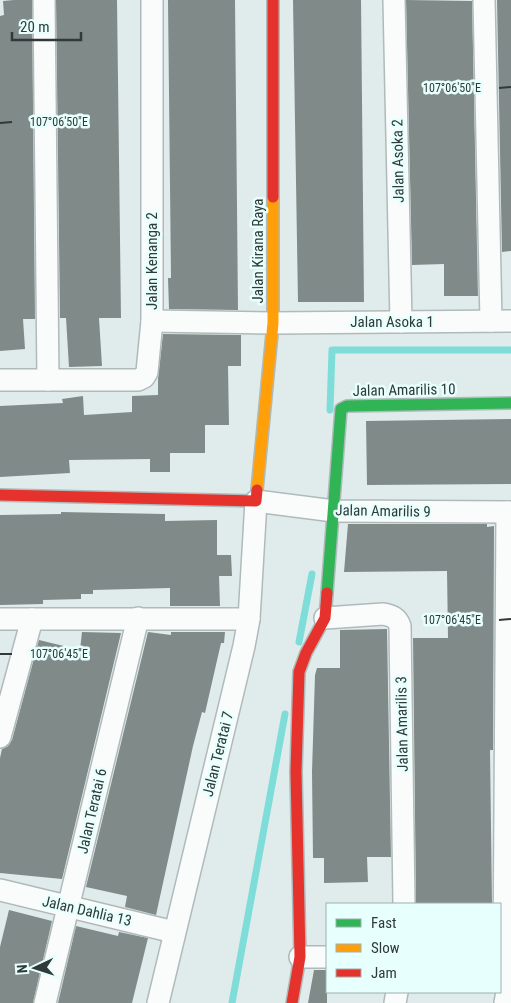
<svg xmlns="http://www.w3.org/2000/svg" width="511" height="1003" font-family="'Roboto Condensed',sans-serif">
<style>
.lines{fill:none;stroke-linecap:round;stroke-linejoin:round}
.stream{stroke:#7fddd9;stroke-width:7}
.building{fill:#808a89}
.street-casing{stroke:#b0baba;stroke-width:24}
.fast-casing{stroke:#b0baba;stroke-width:14}
.slow-casing{stroke:#b0baba;stroke-width:14}
.jam-casing{stroke:#b0baba;stroke-width:14}
.street{stroke:#fafcfc;stroke-width:21}
.fast{stroke:#30b455;stroke-width:11}
.slow{stroke:#ff9f0a;stroke-width:11}
.jam{stroke:#e5322d;stroke-width:11}
.ticks{fill:none;stroke:#303a39;stroke-width:2}
.labels{text-anchor:middle;dominant-baseline:central;stroke-width:5;stroke-linejoin:round;paint-order:stroke}
.street-label{font-size:15px;fill:#303a39;stroke:#e7fffd}
.ticks-label{font-size:12px;text-anchor:middle;fill:#303a39;stroke:#e7fffd;stroke-width:5;stroke-linejoin:round;paint-order:stroke}
</style>
<rect width="100%" height="100%" fill="#dfeceb"/>
<g class="lines">
<g class="stream">
<polyline points="330,410 332,350 511,350"/>
<polyline points="299,642 312,574"/>
<polyline points="232,1003 285,714"/>
</g>
</g>
<g class="building">
<polygon points="14,0 32,0 35,319 23,319 25,349 0,351 0,16 4,15 3,1"/>
<polygon points="56,0 117,0 121,318 99,318 102,366 69,367 66,318 60,318"/>
<polygon points="168,0 235,0 238,310 169,309 168,278 171,278"/>
<polygon points="293,0 361,0 364,302 298,302"/>
<polygon points="406,0 472,1 478,296 444,296 444,264 412,265"/>
<polygon points="497,0 511,0 511,251 502,252"/>
<polygon points="163,334 241,335 241,366 228,366 229,425 205,425 205,453 170,453 170,472 150,472 150,459 69,460 70,473 0,477 0,406 63,403 62,399 83,396 84,415 132,412 132,396 158,395 158,379"/>
<polygon points="511,419 511,484 367,485 366,421"/>
<polygon points="61,512 165,514 165,521 217,520 217,555 231,555 232,576 219,576 220,606 170,606 170,588 93,590 93,594 81,594 81,599 43,600 43,604 0,605 0,515 61,514"/>
<polygon points="348,524 487,524 487,527 494,526 493,750 490,750 492,904 416,904 413,638 448,638 447,571 344,572"/>
<polygon points="387,629 391,857 367,857 368,882 324,883 324,858 313,858 312,772 315,675 317,668 340,668 340,630"/>
<polygon points="82,632 121,633 62,879 0,873 0,758 2,749 8,746 12,740 39,640 80,650"/>
<polygon points="148,632 171,635 171,632 225,632 224,643 221,643 205,713 202,712 193,746 156,915 125,907 127,896 86,887"/>
<polygon points="9,910 52,921 33,1003 0,1003 0,947"/>
<polygon points="76,926 118,936 119,932 148,938 132,1003 58,1003"/>
<polygon points="314,970 327,970 327,1003 308,1003"/>
</g>
<g class="lines">
<g class="street-casing">
<g id="street">
<polyline points="44,0 48,380"/>
<polyline points="394,0 401,322"/>
<polyline points="484,0 491,321"/>
<polyline points="152,321 273,323 511,321"/>
<polyline points="0,380 138,380 144,377 147,372 152,321 152,0"/>
<path d="M325 618 383 614C392 616 397 617 400 626L404 904"/>
<polyline points="0,619 249,619"/>
<polyline points="0,737 32,619"/>
<polyline points="0,890 174,932"/>
<polyline points="300,957 327,957"/>
<polyline points="504,957 507,512"/>
<polyline points="45,1003 138,618"/>
<polyline points="158,1003 244,646 249,619 256,501 334,511 511,512"/>
<polyline points="395,1003 397,992"/>
<polyline points="505,1003 511,970"/>
</g>
</g>
<g class="fast-casing">
<polyline id="fast" points="327,593 341,409 347,406 511,403"/>
</g>
<g class="slow-casing">
<polyline id="slow" points="257,490 273,323 273,197"/>
</g>
<g class="jam-casing">
<g id="jam">
<polyline points="273,0 273,197"/>
<polyline points="0,495 256,501 257,490"/>
<polyline points="292,1003 300,957 296,772 299,672 306,653 325,618 327,593"/>
</g>
</g>
<use href="#street" class="street"/>
<use href="#fast" class="fast"/>
<use href="#slow" class="slow"/>
<use href="#jam" class="jam"/>
</g>
<path class="ticks" d="M499 88 511 87M0 123 12 122M499 620 511 619M0 654H12"/>
<g class="labels">
<g class="street-label">
<text transform="translate(398 161) rotate(-91)">Jalan Asoka 2</text>
<text transform="translate(258 251) rotate(-90)">Jalan Kirana Raya</text>
<text transform="translate(152 261) rotate(-90)">Jalan Kenanga 2</text>
<text x="392" y="322">Jalan Asoka 1</text>
<text transform="translate(404 390) rotate(-1)">Jalan Amarilis 10</text>
<text transform="translate(383 511) rotate(1)">Jalan Amarilis 9</text>
<text transform="translate(402 724) rotate(-91)">Jalan Amarilis 3</text>
<text transform="translate(218 754) rotate(-76)">Jalan Teratai 7</text>
<text transform="translate(92 811) rotate(-77)">Jalan Teratai 6</text>
<text transform="translate(87 911) rotate(13)">Jalan Dahlia 13</text>
</g>
</g>
<g class="ticks-label">
<text x="452" y="92">107°06'50"E</text>
<text x="59" y="126">107°06'50"E</text>
<text x="452" y="624">107°06'45"E</text>
<text x="59" y="658">107°06'45"E</text>
</g>
<rect x="326" y="903" width="175" height="90" fill="#e7fffd" stroke="#9eb0af"/>
<rect x="336" y="919" width="25" height="8" fill="#30b455" stroke="#9eb0af"/>
<text x="371" y="928" font-size="15" fill="#303a39">Fast</text>
<rect x="336" y="944" width="25" height="8" fill="#ff9f0a" stroke="#9eb0af"/>
<text x="371" y="953" font-size="15" fill="#303a39">Slow</text>
<rect x="336" y="969" width="25" height="8" fill="#e5322d" stroke="#9eb0af"/>
<text x="371" y="978" font-size="15" fill="#303a39">Jam</text>
<g transform="translate(35 968) rotate(266)" stroke="#e7fffd" stroke-width="4" paint-order="stroke">
<path d="M0-4L9 19L0 12L-9 19Z" fill="#303a39"/>
<text y="-8" font-size="14" font-weight="bold" text-anchor="middle" fill="#303a39">N</text>
</g>
<path d="M12 32v8h69v-8" fill="none" stroke="#303a39" stroke-width="2.5"/>
<text x="20" y="32" font-size="15" fill="#303a39" stroke="#e7fffd" stroke-width="4" paint-order="stroke">20 m</text>
</svg>
